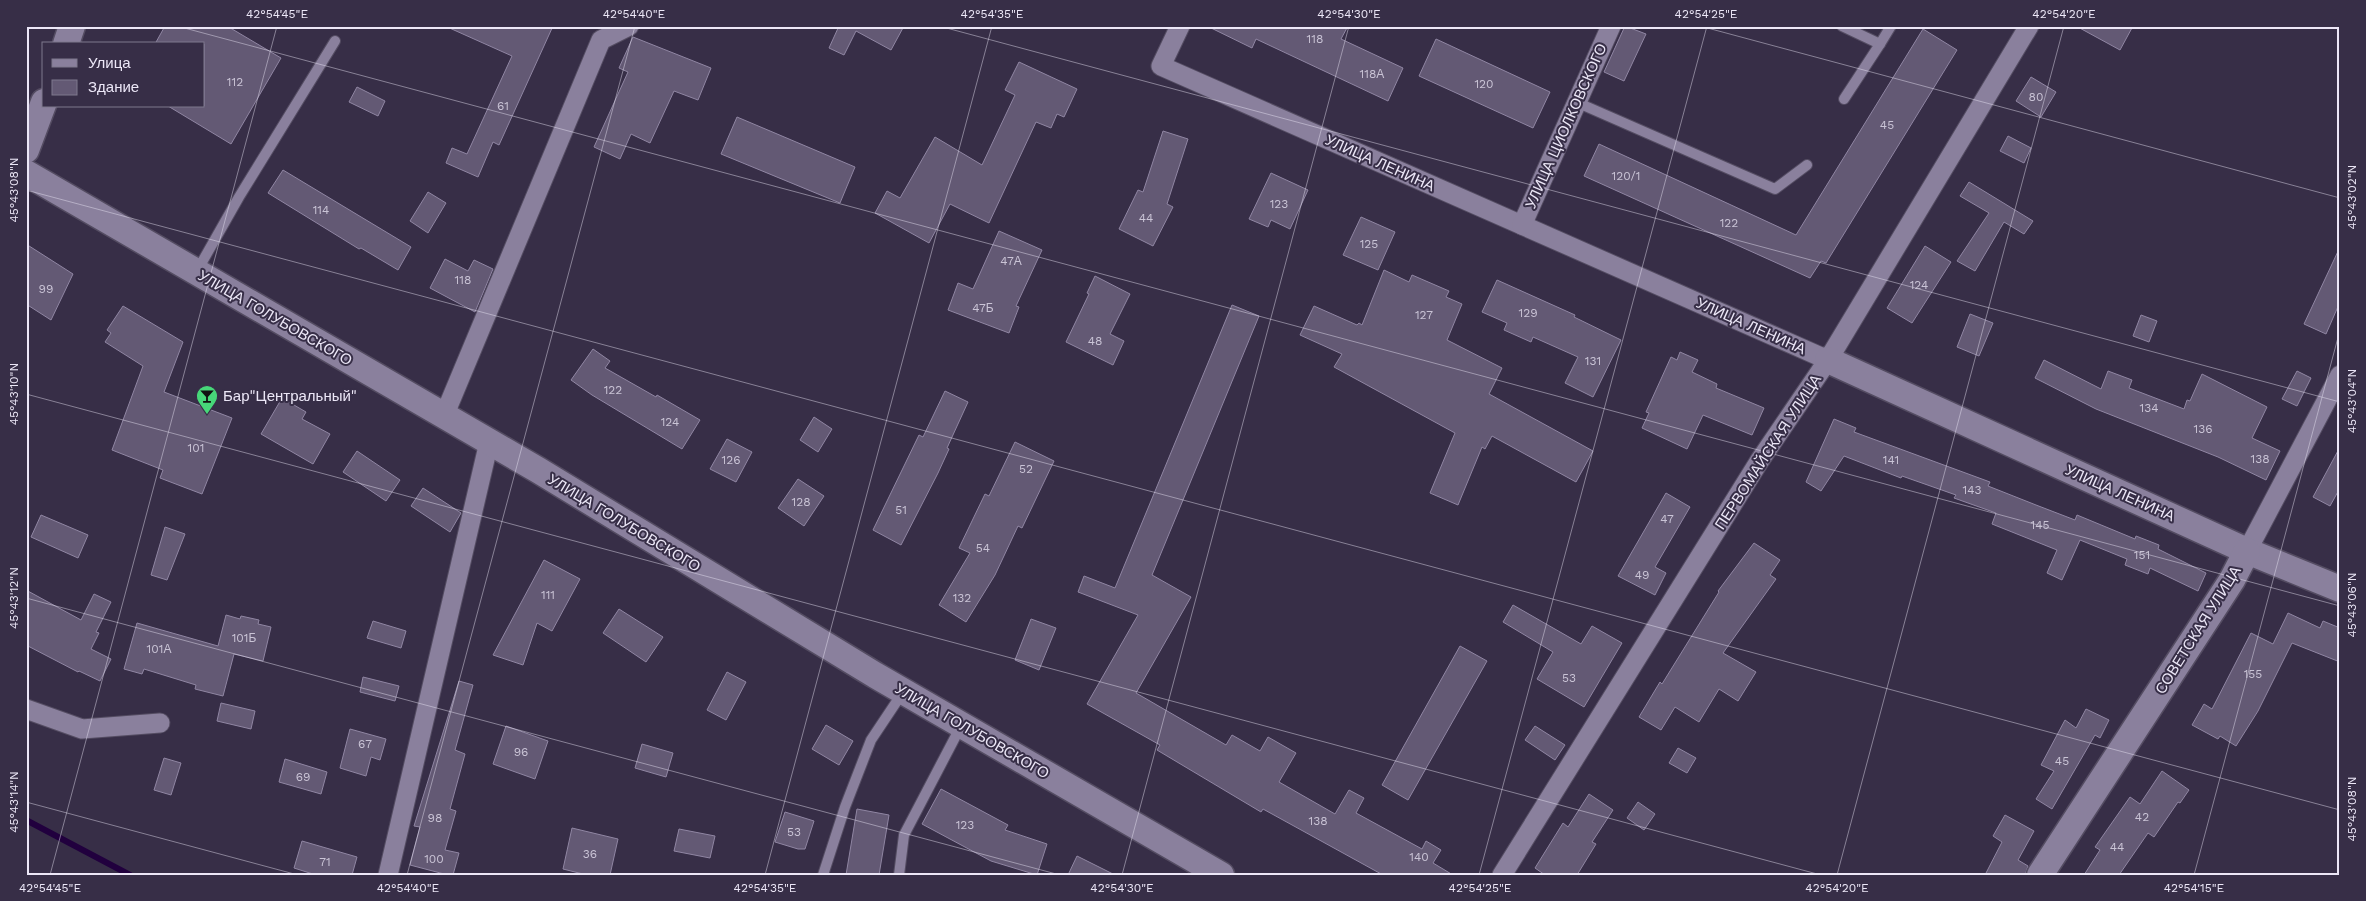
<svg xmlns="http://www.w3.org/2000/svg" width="2366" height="901" font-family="'Work Sans',sans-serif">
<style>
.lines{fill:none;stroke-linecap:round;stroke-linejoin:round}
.stream{stroke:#21003e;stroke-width:6}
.building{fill:#635974;stroke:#9086a3}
.lane-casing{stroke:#544c62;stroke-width:12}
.street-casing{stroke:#544c62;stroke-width:21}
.secondary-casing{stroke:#544c62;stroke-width:29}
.lane{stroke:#8a809d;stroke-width:10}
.street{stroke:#8a809d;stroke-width:19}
.secondary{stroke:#8a809d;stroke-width:26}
.ticks{fill:none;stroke:#ece7f7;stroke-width:1;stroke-opacity:0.45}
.labels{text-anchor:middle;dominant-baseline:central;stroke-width:4;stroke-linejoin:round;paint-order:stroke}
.number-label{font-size:12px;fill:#cac4d6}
.street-label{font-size:15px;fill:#ece7f7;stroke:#372e47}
.poi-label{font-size:15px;fill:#ece7f7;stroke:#372e47;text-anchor:start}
.neatline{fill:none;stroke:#ece7f7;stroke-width:2}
.ticks-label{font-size:12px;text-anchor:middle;fill:#ece7f7}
</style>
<rect width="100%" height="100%" fill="#372e47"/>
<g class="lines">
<polyline class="stream" points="26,820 130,875"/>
</g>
<g class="building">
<polygon points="165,26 227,26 281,58 231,144 168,106 204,106 204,44 155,44"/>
<polygon points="445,26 553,26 499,145 493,142 478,177 446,163 452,148 467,154 512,56"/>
<polygon points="839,26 904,26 891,50 856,31 844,55 829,48"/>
<polygon points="1207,26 1348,26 1341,39 1403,68 1388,101 1256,39 1252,48"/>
<polygon points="1625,26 1646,34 1624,81 1604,72"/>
<polygon points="2076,26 2133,26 2120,50"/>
<polygon points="1923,29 1957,50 1826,263 1821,261 1810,278 1584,176 1599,144 1796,235"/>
<polygon points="633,37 711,68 698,100 674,91 650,143 631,134 620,159 594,147 628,72 619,68"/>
<polygon points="1436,39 1550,92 1533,128 1419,76"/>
<polygon points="1019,62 1077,89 1064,117 1057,114 1051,128 1036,122 989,223 950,204 929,243 875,213 887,191 900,198 935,137 982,165 1015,95 1005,90"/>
<polygon points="2031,77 2056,92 2041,117 2016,101"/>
<polygon points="357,87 385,101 378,116 349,102"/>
<polygon points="737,117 855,167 840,203 721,154"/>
<polygon points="1163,131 1188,139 1167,204 1173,207 1153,246 1119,229 1138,190 1143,192"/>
<polygon points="2008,136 2031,148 2024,163 2000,151"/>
<polygon points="283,170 411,247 398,270 361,248 359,249 268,193"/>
<polygon points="1271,173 1308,190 1290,229 1271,220 1268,227 1249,219"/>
<polygon points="1969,182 2033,221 2024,234 2004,222 1975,271 1957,261 1989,213 1960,196"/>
<polygon points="428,192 446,203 428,233 410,221"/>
<polygon points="1361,217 1395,232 1378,270 1343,255"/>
<polygon points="999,231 1042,250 1016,306 1019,307 1009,333 948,310 958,283 973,289"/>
<polygon points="26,244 73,274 51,320 26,304"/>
<polygon points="1925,246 1951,262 1912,323 1887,308"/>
<polygon points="2340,247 2340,302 2326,334 2304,324"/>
<polygon points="445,259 468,271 474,260 493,269 475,312 430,288"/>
<polygon points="1384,270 1409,282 1412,275 1449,291 1446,297 1462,304 1447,340 1502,368 1489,394 1593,451 1576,482 1492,436 1485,449 1482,447 1458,505 1430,493 1455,433 1334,367 1342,354 1300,335 1314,306 1357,325 1359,323 1362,325"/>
<polygon points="1095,276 1130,294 1110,334 1124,341 1113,365 1066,342 1089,294 1087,293"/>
<polygon points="1497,280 1575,315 1574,317 1621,340 1593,397 1565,383 1578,357 1533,337 1531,342 1504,330 1507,323 1482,312"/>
<polygon points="1232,305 1259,316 1152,575 1191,597 1136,693 1226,745 1232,735 1260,751 1268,737 1296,753 1279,782 1335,814 1349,790 1364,798 1356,813 1422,849 1426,841 1441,850 1433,863 1453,875 1383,875 1263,809 1261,812 1157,750 1160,745 1087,704 1138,615 1078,592 1084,576 1115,588"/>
<polygon points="123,306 183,342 164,392 232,418 202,494 160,478 163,470 112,450 143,366 105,342 111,333 107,330"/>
<polygon points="1970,314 1993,323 1979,356 1957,347"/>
<polygon points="2141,315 2157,321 2149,342 2133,336"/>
<polygon points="593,349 610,361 605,368 656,397 657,395 700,420 682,449 592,395 571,380"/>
<polygon points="1680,352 1698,360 1692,372 1717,384 1716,388 1764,408 1752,435 1703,415 1687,449 1642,428 1649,413 1646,412 1671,357 1677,360"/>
<polygon points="2044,360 2101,389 2108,371 2132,380 2129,388 2184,409 2187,400 2190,401 2202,374 2267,407 2252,438 2280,451 2266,480 2218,457 2096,409 2035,378"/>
<polygon points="2297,371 2311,378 2297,406 2282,399"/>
<polygon points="945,391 968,402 947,448 949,449 938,473 901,545 873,530 919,435 923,437"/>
<polygon points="282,398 306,412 302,419 330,434 313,464 261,434"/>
<polygon points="814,417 832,429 818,452 800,440"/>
<polygon points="1834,419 1856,428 1854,432 1990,482 1988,486 2036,505 2075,520 2077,515 2135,539 2136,536 2159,545 2158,549 2206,573 2198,591 2150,568 2148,574 2125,565 2127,559 2080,540 2062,580 2047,573 2057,550 1992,524 1996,513 1954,498 1956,495 1902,476 1901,478 1844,456 1821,491 1806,482"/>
<polygon points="727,439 752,452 736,482 710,469"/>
<polygon points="1015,442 1054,461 1022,528 1018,526 995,575 966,622 939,605 970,553 959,548 985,494 989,496"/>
<polygon points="2340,447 2340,488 2330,506 2313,497"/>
<polygon points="357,451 400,480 386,501 343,472"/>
<polygon points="798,479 824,496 804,526 778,508"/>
<polygon points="423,488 461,513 450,532 411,506"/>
<polygon points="1666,493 1690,507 1655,567 1666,573 1655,595 1618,576"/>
<polygon points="41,515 88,535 78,558 31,537"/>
<polygon points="165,527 185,534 167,580 151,575"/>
<polygon points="1754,543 1780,560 1770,575 1776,579 1723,653 1756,672 1738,701 1719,689 1699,722 1675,707 1661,730 1639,717 1660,682 1662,684 1719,592 1718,591"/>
<polygon points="544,560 580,579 552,631 537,623 523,665 493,655"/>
<polygon points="26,590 81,620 94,594 111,602 96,632 99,633 91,649 111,659 100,681 79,671 78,672 26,645"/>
<polygon points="1513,605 1581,644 1592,626 1622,643 1584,707 1537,679 1553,652 1503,622"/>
<polygon points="619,609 663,637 646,662 603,633"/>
<polygon points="2288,613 2320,628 2323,621 2340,628 2340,662 2292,643 2258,711 2236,746 2220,736 2218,739 2192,725 2204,704 2212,709 2251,633 2273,644"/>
<polygon points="226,615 240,619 241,616 259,620 258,624 271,627 263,661 234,654 223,696 195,689 196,685 144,669 142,674 124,669 137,623 218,646"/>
<polygon points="1031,619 1056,628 1039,670 1015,660"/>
<polygon points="373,621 406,631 401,648 367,638"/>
<polygon points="1460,646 1487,661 1408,800 1382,785"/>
<polygon points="727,672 746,682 726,720 707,710"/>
<polygon points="363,677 399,686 395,701 360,692"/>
<polygon points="459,681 473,685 455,750 465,754 450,809 456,811 445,850 459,853 453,875 448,875 410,865 420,827 414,826"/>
<polygon points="221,703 255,711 251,729 217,721"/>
<polygon points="2086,709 2109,720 2100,738 2095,735 2052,809 2036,799 2054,771 2041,765 2065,720 2076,728"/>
<polygon points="826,725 853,741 839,765 812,749"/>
<polygon points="506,726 548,741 535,779 493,764"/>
<polygon points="1535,726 1565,745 1555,760 1525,740"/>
<polygon points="350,729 386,739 380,760 371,757 366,776 340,768"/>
<polygon points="642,744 673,753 666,777 635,768"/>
<polygon points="1678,748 1696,758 1687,773 1669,763"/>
<polygon points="164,758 181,763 171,795 154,790"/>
<polygon points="285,759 327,772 321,794 279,782"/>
<polygon points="2162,771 2189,790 2180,803 2178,802 2154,837 2148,833 2119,875 2084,875 2100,850 2095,847 2130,797 2140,804"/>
<polygon points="941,789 1008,825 1005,830 1047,844 1037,875 991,861 922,824"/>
<polygon points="1589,794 1613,810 1592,842 1596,844 1577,875 1545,875 1535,868 1563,823 1568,827"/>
<polygon points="1638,802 1655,814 1644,830 1627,818"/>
<polygon points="857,809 889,815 879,875 846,875"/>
<polygon points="785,812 814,821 805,849 798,849 775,842"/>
<polygon points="2005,815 2034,831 2018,860 2028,866 2025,875 1985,875 2002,842 1993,836"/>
<polygon points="572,828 618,839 610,875 587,875 563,869"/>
<polygon points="679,829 715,836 710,858 674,851"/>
<polygon points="302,841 357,857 352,875 316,875 294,868"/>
<polygon points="1077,856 1115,875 1068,875"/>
</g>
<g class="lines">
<g class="lane-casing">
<g id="lane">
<polyline points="1842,26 1880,44 1844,99"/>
<polyline points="1880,44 1891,26"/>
<polyline points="1576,102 1775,189 1807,165"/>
<polyline points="197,271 239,197 335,41"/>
<polyline points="823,875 845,807 871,740 903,692"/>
<polyline points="899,875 904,835 961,726"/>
</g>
</g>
<g class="street-casing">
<g id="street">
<polyline points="1180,26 1161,66 1828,360"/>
<polyline points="1522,225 1611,26"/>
<polyline points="444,416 601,40 629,26"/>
<polyline points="2247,551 2340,375"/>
<polyline points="26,709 82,729 160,723"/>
<polyline points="388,875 489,442"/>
<polyline points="1502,875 1760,460 1828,360 2029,26"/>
</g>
</g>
<g class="secondary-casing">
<g id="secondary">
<polyline points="66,44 72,26"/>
<polyline points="26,150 44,102"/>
<polyline points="26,173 538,470 875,675 1221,875"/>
<polyline points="1828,360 2247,551 2340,589"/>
<polyline points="2040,875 2232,580 2247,551"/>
</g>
</g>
<use href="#lane" class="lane"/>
<use href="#street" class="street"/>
<use href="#secondary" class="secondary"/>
</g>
<path class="ticks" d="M177 26 2340 606M939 26 2340 402M1700 26 2340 198M26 190 2340 810M26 394 1821 875M26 598 1060 875M26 802 298 875M50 875 277 26M407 875 635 26M765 875 992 26M1122 875 1349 26M1479 875 1707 26M1837 875 2064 26M2194 875 2340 330"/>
<defs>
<g id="bar-pin" transform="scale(1.125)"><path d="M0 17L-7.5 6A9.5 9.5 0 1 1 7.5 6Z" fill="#47d779" stroke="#372e47"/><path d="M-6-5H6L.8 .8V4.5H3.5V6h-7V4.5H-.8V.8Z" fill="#111"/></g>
</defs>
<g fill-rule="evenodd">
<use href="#bar-pin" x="207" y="396"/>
</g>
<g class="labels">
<g class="number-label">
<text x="1315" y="39">118</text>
<text x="1372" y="74">118А</text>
<text x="235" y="82">112</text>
<text x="1484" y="84">120</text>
<text x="2036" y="97">80</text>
<text x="503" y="106">61</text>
<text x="1887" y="125">45</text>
<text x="1626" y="176">120/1</text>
<text x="1279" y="204">123</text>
<text x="321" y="210">114</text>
<text x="1146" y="218">44</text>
<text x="1729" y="223">122</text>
<text x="1369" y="244">125</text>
<text x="1011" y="261">47А</text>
<text x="463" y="280">118</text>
<text x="1919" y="285">124</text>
<text x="46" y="289">99</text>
<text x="983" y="308">47Б</text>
<text x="1528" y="313">129</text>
<text x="1424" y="315">127</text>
<text x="1095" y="341">48</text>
<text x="1593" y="361">131</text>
<text x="613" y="390">122</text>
<text x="2149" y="408">134</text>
<text x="670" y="422">124</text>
<text x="2203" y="429">136</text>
<text x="196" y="448">101</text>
<text x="2260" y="459">138</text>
<text x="731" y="460">126</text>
<text x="1891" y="460">141</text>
<text x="1026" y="469">52</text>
<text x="1972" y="490">143</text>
<text x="801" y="502">128</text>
<text x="901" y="510">51</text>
<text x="1667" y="519">47</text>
<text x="2040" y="525">145</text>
<text x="983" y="548">54</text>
<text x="2142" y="555">151</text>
<text x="1642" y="575">49</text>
<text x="548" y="595">111</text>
<text x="962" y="598">132</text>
<text x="244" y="638">101Б</text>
<text x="159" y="649">101А</text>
<text x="2253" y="674">155</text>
<text x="1569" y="678">53</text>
<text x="365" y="744">67</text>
<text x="521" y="752">96</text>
<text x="2062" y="761">45</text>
<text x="303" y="777">69</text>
<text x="2142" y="817">42</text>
<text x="435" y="818">98</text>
<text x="1318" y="821">138</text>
<text x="965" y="825">123</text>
<text x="794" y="832">53</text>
<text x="2117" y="847">44</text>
<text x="590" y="854">36</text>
<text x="1419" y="857">140</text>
<text x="434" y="859">100</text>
<text x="325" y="862">71</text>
</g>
<g class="street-label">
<text transform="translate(1566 126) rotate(-66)">УЛИЦА ЦИОЛКОВСКОГО</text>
<text transform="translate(1380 163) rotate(24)">УЛИЦА ЛЕНИНА</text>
<text transform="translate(275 318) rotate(30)">УЛИЦА ГОЛУБОВСКОГО</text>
<text transform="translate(1751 326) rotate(24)">УЛИЦА ЛЕНИНА</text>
<text transform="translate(1768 452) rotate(-57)">ПЕРВОМАЙСКАЯ УЛИЦА</text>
<text transform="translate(2120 493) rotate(24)">УЛИЦА ЛЕНИНА</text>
<text transform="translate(624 523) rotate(31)">УЛИЦА ГОЛУБОВСКОГО</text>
<text transform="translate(2198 630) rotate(-58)">СОВЕТСКАЯ УЛИЦА</text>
<text transform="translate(972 731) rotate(30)">УЛИЦА ГОЛУБОВСКОГО</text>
</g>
<g class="poi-label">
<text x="223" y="396">Бар"Центральный"</text>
</g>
</g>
<rect width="2366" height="901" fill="none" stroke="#372e47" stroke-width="55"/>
<rect x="42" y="42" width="162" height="65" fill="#372e47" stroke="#7f788d"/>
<rect x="52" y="59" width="25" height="8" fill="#8a809d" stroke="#7f788d"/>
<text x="88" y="68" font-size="15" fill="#ece7f7">Улица</text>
<rect x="52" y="80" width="25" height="15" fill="#635974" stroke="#7f788d"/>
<text x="88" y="92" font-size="15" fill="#ece7f7">Здание</text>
<rect x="28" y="28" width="2310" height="846" class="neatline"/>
<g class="ticks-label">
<text x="277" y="18">42°54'45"E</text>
<text x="634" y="18">42°54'40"E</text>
<text x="992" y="18">42°54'35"E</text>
<text x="1349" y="18">42°54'30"E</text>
<text x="1706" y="18">42°54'25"E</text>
<text x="2064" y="18">42°54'20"E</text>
<text transform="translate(14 190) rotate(-90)" y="4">45°43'08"N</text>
<text transform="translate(2352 197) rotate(-90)" y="4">45°43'02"N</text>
<text transform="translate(14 394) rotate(-90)" y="4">45°43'10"N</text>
<text transform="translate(2352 401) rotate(-90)" y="4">45°43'04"N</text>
<text transform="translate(14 598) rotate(-90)" y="4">45°43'12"N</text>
<text transform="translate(2352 605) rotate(-90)" y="4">45°43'06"N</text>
<text transform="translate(14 802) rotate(-90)" y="4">45°43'14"N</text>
<text transform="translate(2352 809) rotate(-90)" y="4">45°43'08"N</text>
<text x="50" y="892">42°54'45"E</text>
<text x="408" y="892">42°54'40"E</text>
<text x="765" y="892">42°54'35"E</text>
<text x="1122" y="892">42°54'30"E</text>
<text x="1480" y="892">42°54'25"E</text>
<text x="1837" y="892">42°54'20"E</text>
<text x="2194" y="892">42°54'15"E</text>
</g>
</svg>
